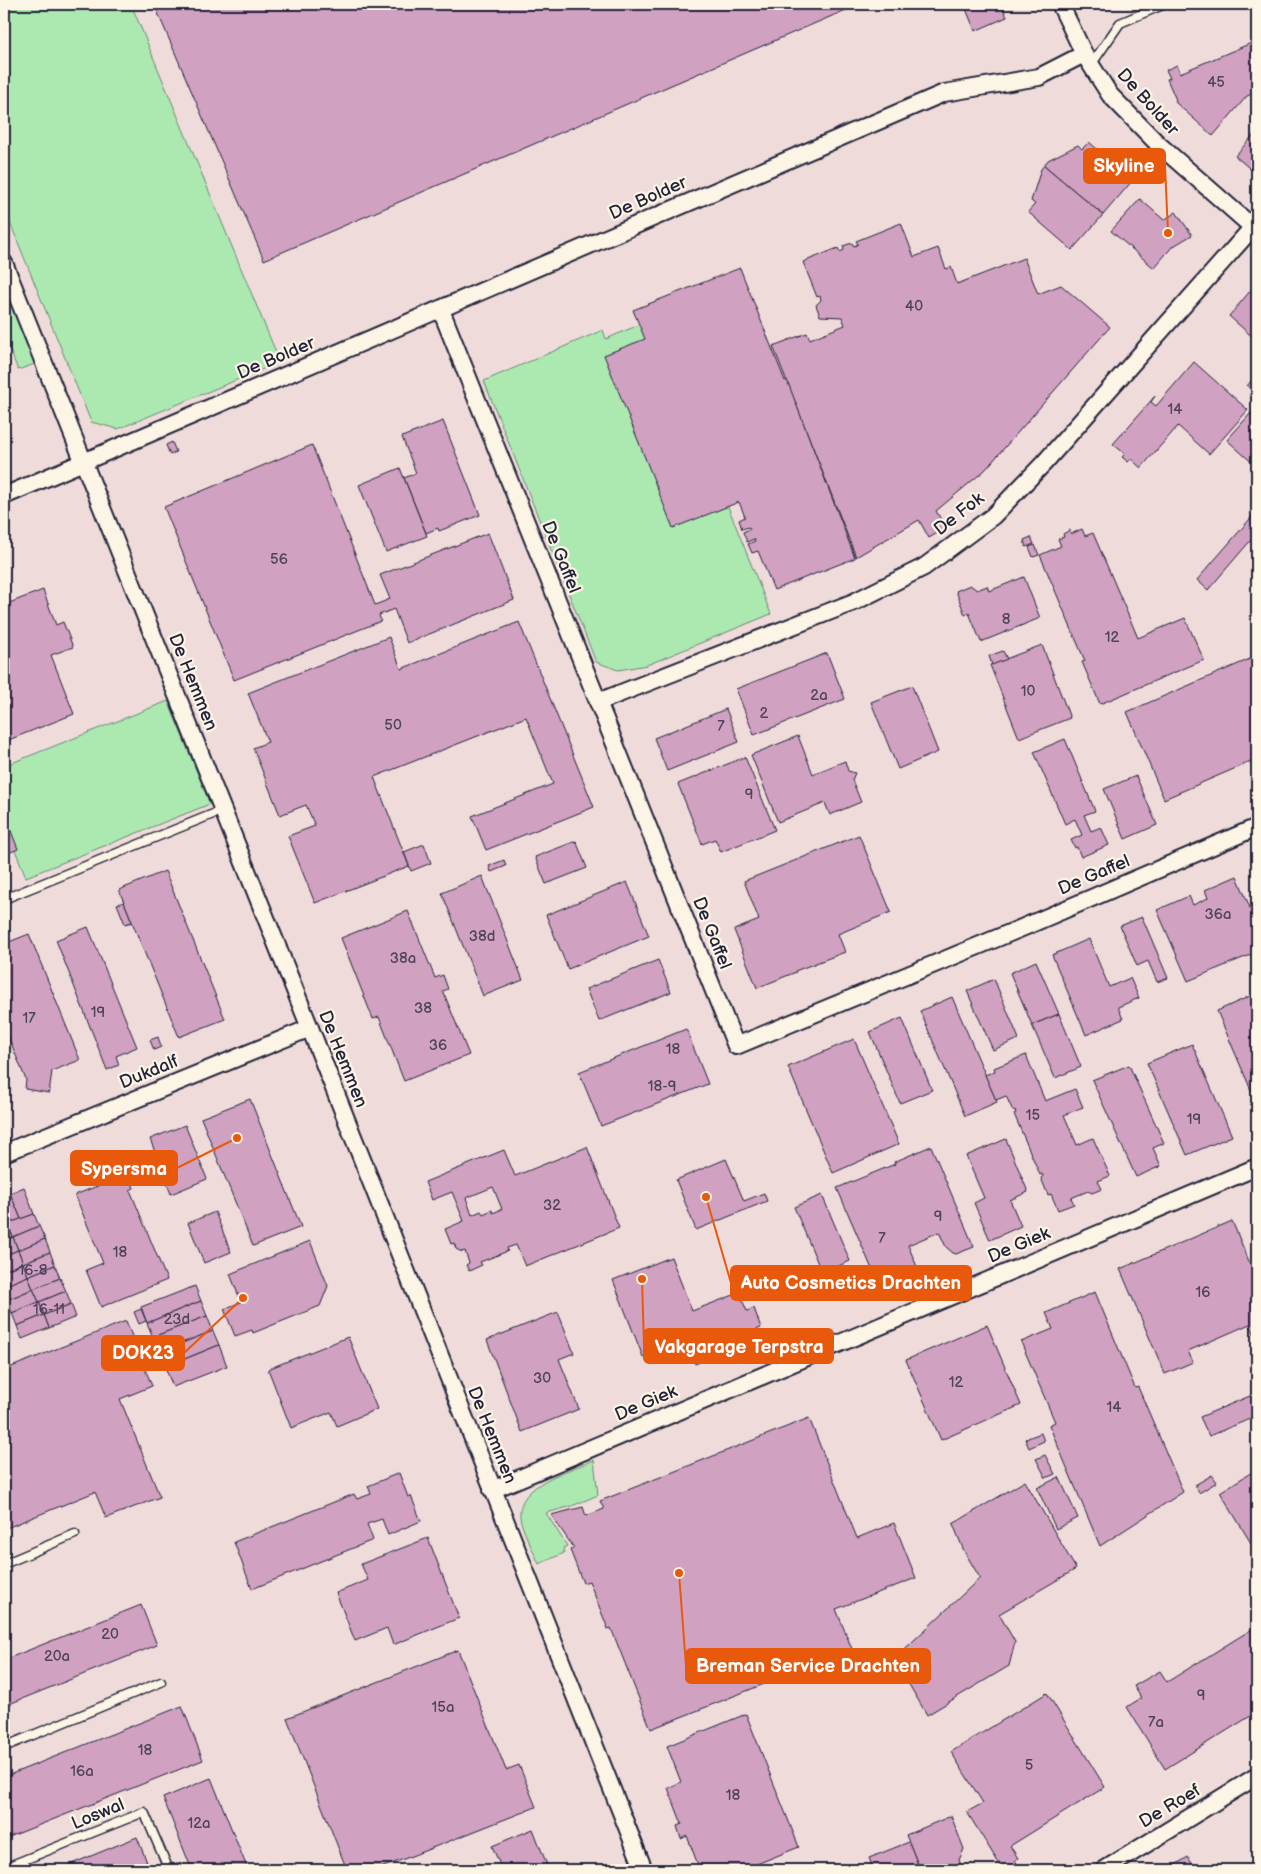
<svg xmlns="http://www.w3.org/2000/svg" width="1261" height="1874" font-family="'Balsamiq Sans',sans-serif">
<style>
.built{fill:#efdcda}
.green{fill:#ace9b0;stroke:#678676}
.building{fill:#d1a1c1;stroke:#22223b;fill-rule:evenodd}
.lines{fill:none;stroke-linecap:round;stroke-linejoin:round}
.service-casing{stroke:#22223b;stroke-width:11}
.minor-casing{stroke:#22223b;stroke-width:20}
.service{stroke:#fcf5e5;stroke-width:8}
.minor{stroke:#fcf5e5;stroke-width:16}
.labels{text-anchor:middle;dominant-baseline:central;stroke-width:4.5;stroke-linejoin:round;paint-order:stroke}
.number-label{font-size:15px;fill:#4e425c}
.street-label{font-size:18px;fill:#22223b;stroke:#fcf5e5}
.leader{fill:none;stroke:#e8590c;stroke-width:2}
.callout-dot{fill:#e8590c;stroke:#fcf5e5;stroke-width:2}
.callout{fill:#e8590c;stroke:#e8590c;stroke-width:2}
.callout-label{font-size:19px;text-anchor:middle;font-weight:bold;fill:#fff}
</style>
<rect width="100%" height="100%" fill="#fcf5e5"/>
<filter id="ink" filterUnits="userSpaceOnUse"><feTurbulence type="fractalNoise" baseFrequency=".02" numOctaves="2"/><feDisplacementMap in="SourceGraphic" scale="10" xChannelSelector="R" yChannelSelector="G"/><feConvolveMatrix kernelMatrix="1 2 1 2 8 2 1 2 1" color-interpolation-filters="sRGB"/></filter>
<g filter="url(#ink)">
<rect class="built" x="4" y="4" width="1253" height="1866"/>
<g class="green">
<polygon points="4,4 131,4 280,362 118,429 91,422 4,208"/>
<polygon points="4,287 35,364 18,370 4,336"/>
<polygon points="653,319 771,614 647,665 618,670 596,662 484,381 603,330 606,339"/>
<polygon points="168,701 210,804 26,877 4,823 4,766"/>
<path d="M594 1460 598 1495 572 1506 546 1513 567 1546 563 1548 564 1553 539 1564C534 1552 521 1528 520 1517 516 1484 571 1470 594 1460Z"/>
</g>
<g class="building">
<polygon points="154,4 860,4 264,260"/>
<polygon points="964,4 1001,4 1007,17 975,31"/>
<polygon points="1256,41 1257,92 1247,96 1213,136 1175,102 1176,100 1167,79 1170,78 1166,70 1177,65 1180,73"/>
<polygon points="1257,131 1257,171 1255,170 1254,172 1235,156"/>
<polygon points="1089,142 1133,180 1103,215 1044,165 1048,160 1078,145 1082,149"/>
<polygon points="1044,165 1103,215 1072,250 1028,212 1035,204 1031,201 1041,169"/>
<polygon points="1140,199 1164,220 1176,212 1192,235 1172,247 1154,268 1111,231"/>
<polygon points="901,223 914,257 938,248 946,269 951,267 957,284 1024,258 1038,294 1061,285 1110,327 985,470 936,511 946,528 929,538 919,520 856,557 773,346 807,333 810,339 845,325 842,317 820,316 816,305 821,300 820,296 817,297 803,262 838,248 840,252 844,250 843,246 852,243 854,246 858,244 856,241"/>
<polygon points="740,268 785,381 787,380 855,558 774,590 758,551 752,553 748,544 755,541 754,539 747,542 743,532 750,529 749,527 742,529 739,520 745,517 739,502 673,528 604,355 645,339 633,310"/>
<polygon points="1257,283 1257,341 1229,316"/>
<polygon points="1194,362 1248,410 1209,454 1178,426 1141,468 1131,459 1128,462 1122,457 1125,454 1113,444 1155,396 1151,402 1156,406"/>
<polygon points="1257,374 1257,396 1247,386"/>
<polygon points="1251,413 1257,418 1257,467 1227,440"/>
<polygon points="443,421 480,515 439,531 438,528 426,533 404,478 416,473 402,437"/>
<polygon points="172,442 176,452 170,455 166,445"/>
<polygon points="312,445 375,605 390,599 380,575 488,533 514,600 407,643 394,609 379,615 381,621 234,680 164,507"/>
<polygon points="400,468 427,536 386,552 359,485"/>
<polygon points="1257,511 1257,533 1208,590 1197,580"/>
<polygon points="1082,529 1085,536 1093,533 1138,638 1185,618 1204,660 1100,704 1082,662 1085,661 1040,555 1061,546 1058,539 1064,537 1063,534 1070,530 1071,534"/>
<polygon points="1031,537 1034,544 1026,547 1024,540"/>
<polygon points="1035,545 1039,555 1033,557 1029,547"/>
<polygon points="1024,577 1040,618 981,642 969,613 965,615 956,591 970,585 977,590 987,586 989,591"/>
<polygon points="43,590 56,625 63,622 73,647 51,655 74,714 6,741 4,735 4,605"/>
<polygon points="519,622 594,807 486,850 472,816 553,784 526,717 374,777 409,866 315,903 288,836 315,826 306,805 280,815 253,748 268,742 248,693 389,637 401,669"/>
<polygon points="1042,645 1070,718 1019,738 990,665"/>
<polygon points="1003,651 1007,659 992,665 989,656"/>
<polygon points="827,653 845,699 754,735 736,689"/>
<polygon points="1257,656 1257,759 1164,799 1127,712"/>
<polygon points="912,686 938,752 898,769 871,702"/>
<polygon points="726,709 739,742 667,771 654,738"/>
<polygon points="798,736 813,774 845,761 848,771 855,773 852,780 861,802 830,815 825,803 778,822 751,755"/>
<polygon points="1065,739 1095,811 1084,815 1091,831 1101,827 1109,845 1081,857 1077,847 1075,848 1071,840 1082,835 1075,819 1065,824 1034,752"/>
<polygon points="745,757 775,830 721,852 715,839 702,844 678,784"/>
<polygon points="1136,776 1157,825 1125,839 1104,789"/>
<polygon points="4,813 18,849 4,855"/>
<polygon points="859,835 891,912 838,934 845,952 795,971 796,972 757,988 734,930 759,920 744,881"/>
<polygon points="576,841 587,868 546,884 535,857"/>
<polygon points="424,844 431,863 411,871 404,852"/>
<polygon points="504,860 506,866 491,872 489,866"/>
<polygon points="165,871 225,1019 179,1037 119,890"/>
<polygon points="482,876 523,980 483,996 442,893"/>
<polygon points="1237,876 1257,925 1257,952 1188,981 1157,910 1189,896 1193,905 1208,898 1205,890"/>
<polygon points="627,882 649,936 568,969 546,915"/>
<polygon points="124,902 132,922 125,924 117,904"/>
<polygon points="408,911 435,978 443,975 448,989 443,991 469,1055 404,1081 379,1017 373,1019 341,938"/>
<polygon points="1142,917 1168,978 1157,982 1148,961 1137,966 1120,926"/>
<polygon points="88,927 137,1047 116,1056 119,1065 107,1070 56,940"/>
<polygon points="29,934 80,1060 52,1071 49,1093 25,1089 26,1080 4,1026 4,944"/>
<polygon points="1089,939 1109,987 1130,978 1139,998 1118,1007 1123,1019 1086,1035 1052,955"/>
<polygon points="658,960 671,992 599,1021 586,989"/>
<polygon points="1036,961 1059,1014 1032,1025 1010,973"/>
<polygon points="994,979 1019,1039 993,1050 967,991"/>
<polygon points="1257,993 1257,1088 1251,1090 1217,1011"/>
<polygon points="952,997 997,1102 965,1116 920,1011"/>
<polygon points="1059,1014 1081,1067 1055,1078 1032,1025"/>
<polygon points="902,1018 932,1090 900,1103 870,1032"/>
<polygon points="686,1029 708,1084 601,1126 579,1072"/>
<polygon points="158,1037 161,1047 154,1050 150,1040"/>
<polygon points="854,1039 899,1144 833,1173 788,1067"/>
<polygon points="1192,1044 1232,1136 1187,1155 1147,1063"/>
<polygon points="1026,1055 1045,1101 1075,1089 1083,1107 1064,1115 1077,1145 1093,1138 1110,1176 1098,1181 1102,1189 1092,1193 1088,1191 1071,1198 1074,1204 1058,1210 1051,1194 1048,1195 1041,1178 1043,1176 1042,1174 1040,1175 1014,1114 1016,1113 1015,1110 1013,1111 1006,1096 996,1100 985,1075 995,1071 994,1068"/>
<polygon points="1129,1065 1164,1143 1153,1148 1161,1166 1136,1177 1092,1080"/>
<polygon points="250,1099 301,1227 253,1246 201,1118"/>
<polygon points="185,1125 207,1179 171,1194 150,1139"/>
<polygon points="1006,1139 1028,1192 1010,1200 1021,1226 990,1240 974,1203 984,1198 966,1156"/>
<polygon points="931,1146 974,1247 956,1254 953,1253 946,1247 939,1232 908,1245 918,1269 894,1280 890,1270 875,1276 837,1188 895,1164 894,1162"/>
<path d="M587 1147 619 1228 525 1266 516 1245 507 1248 508 1251 480 1262 482 1265 469 1271 466 1265 469 1263 465 1251 462 1252 456 1249 454 1243 451 1244 445 1229 464 1221 452 1192 432 1200 425 1182 504 1150 515 1176ZM493 1187 502 1209 493 1213 492 1210 483 1214 481 1211 472 1215 466 1198Z"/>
<polygon points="119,1151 134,1188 130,1190 167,1280 101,1307 86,1270 103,1263 75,1195 100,1185 98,1183 97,1183 90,1167 105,1161 104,1158"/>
<polygon points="726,1159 744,1201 764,1193 767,1201 696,1230 676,1180"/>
<polygon points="24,1187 34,1214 21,1219 10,1193"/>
<polygon points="10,1193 21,1219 7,1224 4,1216 4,1195"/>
<polygon points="822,1195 850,1261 822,1273 794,1207"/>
<polygon points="215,1212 231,1252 204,1263 188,1223"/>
<polygon points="34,1214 39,1226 13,1237 7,1224"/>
<polygon points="1232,1221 1257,1280 1257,1335 1255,1336 1250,1324 1188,1351 1193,1362 1165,1374 1120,1269"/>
<polygon points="7,1224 13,1237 4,1241 4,1226"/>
<polygon points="39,1226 45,1239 18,1250 13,1237"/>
<polygon points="13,1237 18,1250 4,1256 4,1241"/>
<polygon points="45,1239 50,1252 23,1263 18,1250"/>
<polygon points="310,1241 328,1286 320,1306 253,1333 252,1330 235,1336 224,1309 241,1302 230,1274"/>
<polygon points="18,1250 23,1263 4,1271 4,1256"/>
<polygon points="50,1252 55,1265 28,1276 23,1263"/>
<polygon points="671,1257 692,1311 739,1293 747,1311 754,1308 761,1328 726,1342 729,1350 695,1364 685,1340 643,1357 613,1280"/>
<polygon points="23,1263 28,1276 4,1286 4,1271"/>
<polygon points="55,1265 60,1278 33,1289 28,1276"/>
<polygon points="28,1276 33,1289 7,1300 4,1293 4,1286"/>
<polygon points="60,1278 66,1291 39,1302 33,1289"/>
<polygon points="195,1286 201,1301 147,1323 141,1307"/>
<polygon points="33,1289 39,1302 12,1313 7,1300"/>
<polygon points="66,1291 71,1304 44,1315 39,1302"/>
<polygon points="1095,1292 1135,1388 1138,1387 1183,1492 1100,1546 1049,1425 1055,1422 1021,1342 1053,1329 1046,1313"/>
<polygon points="201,1301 207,1316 153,1337 147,1323"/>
<polygon points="39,1302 44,1315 17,1326 12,1313"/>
<polygon points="71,1304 76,1317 49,1328 44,1315"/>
<polygon points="141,1309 146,1321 139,1324 134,1312"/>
<polygon points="558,1312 574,1353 559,1359 579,1409 522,1432 487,1340"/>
<polygon points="44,1315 49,1328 22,1339 17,1326"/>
<polygon points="207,1316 213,1331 159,1352 153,1337"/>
<polygon points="126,1321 152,1386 120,1399 160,1497 106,1518 95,1492 4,1529 4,1370"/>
<polygon points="987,1325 1021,1405 941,1440 906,1360"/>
<polygon points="213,1331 219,1345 165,1367 159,1352"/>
<polygon points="348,1337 377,1409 337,1426 331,1412 291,1428 268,1369"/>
<polygon points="219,1345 227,1366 173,1387 165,1367"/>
<polygon points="1257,1393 1257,1416 1209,1436 1200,1417"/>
<polygon points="809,1418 857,1538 894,1523 916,1578 836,1609 852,1649 651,1729 611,1628 608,1629 589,1581 583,1583 570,1550 574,1548 551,1515 583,1507 586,1516 604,1509 600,1501"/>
<polygon points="1041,1433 1044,1441 1029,1448 1025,1439"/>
<polygon points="1045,1455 1055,1474 1046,1478 1036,1459"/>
<polygon points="1257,1469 1257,1553 1220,1492"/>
<polygon points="399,1473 408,1497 411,1496 421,1521 388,1535 382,1519 367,1524 373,1540 252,1589 234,1542 354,1494 357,1499 371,1494 368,1486"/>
<polygon points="1212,1475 1217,1482 1199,1493 1195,1485"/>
<polygon points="1059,1477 1078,1518 1056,1529 1037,1488"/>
<polygon points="1025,1481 1076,1569 999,1614 1015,1642 1009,1666 927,1715 894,1659 980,1578 964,1551 953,1524"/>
<polygon points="428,1538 459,1618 393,1645 387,1628 355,1641 336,1593 368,1580 361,1564"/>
<polygon points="141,1605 157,1645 4,1706 4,1660"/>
<polygon points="1257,1626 1257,1712 1165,1769 1127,1707 1141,1698 1134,1686 1160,1671 1167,1682"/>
<polygon points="458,1650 506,1770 519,1765 536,1807 376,1870 347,1870 287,1718"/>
<polygon points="1047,1693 1105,1787 1010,1846 1018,1858 1015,1860 1021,1870 1003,1870 967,1812 983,1803 951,1752"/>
<polygon points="182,1706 203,1760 4,1839 4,1777"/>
<polygon points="746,1714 799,1847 742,1870 700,1870 687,1836 681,1839 677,1826 682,1824 668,1788 681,1782 667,1746"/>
<polygon points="211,1778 248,1870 192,1870 163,1798"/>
<polygon points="951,1816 964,1849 959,1860 963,1870 920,1870 906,1835"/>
<polygon points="533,1829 549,1870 502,1870 492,1846"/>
<polygon points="137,1837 150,1870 57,1870"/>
<polygon points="909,1842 920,1870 874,1870 869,1858"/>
<polygon points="1188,1857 1196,1870 1167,1870"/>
</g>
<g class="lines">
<g class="service-casing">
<g id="service">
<polyline points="1091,65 1120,23 1165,4"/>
<polyline points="4,899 223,810"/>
<polyline points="4,1564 75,1534"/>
<polyline points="4,1747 161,1682"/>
<polyline points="4,1868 144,1812 169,1870"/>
</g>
</g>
<g class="minor-casing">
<g id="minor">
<polyline points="1060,4 1084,54"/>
<polyline points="4,263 310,1028 644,1870"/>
<polyline points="441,310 736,1046 1024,927 1257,827"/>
<polyline points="4,496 944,93 1039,77 1084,54 1110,95 1158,144 1257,231"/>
<polyline points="598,702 854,602 924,567 993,516 1044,463 1253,227"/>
<polyline points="4,1153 310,1028"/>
<polyline points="492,1490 1257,1167"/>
<polyline points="1104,1870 1257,1776"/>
</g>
</g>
<use href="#service" class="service"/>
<use href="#minor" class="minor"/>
</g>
</g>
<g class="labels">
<g class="number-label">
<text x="1216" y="82">45</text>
<text x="914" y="306">40</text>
<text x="1175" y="409">14</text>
<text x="279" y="559">56</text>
<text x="1006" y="619">8</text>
<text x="1112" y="637">12</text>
<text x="1028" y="691">10</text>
<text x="819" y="695">2a</text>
<text x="764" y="713">2</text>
<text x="393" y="725">50</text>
<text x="721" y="726">7</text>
<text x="749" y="794">9</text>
<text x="1218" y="914">36a</text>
<text x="482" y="936">38d</text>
<text x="403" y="958">38a</text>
<text x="423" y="1008">38</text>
<text x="98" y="1012">19</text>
<text x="29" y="1018">17</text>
<text x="438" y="1045">36</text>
<text x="673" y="1049">18</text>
<text x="662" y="1086">18-9</text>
<text x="1033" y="1115">15</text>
<text x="1194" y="1119">19</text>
<text x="552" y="1205">32</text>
<text x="938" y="1216">9</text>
<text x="882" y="1238">7</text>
<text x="120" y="1252">18</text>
<text x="33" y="1270">16-8</text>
<text x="1203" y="1292">16</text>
<text x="49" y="1309">16-11</text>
<text x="177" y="1319">23d</text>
<text x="542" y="1378">30</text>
<text x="956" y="1382">12</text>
<text x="1114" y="1407">14</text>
<text x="110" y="1634">20</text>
<text x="57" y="1656">20a</text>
<text x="1201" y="1695">9</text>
<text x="443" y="1707">15a</text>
<text x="1156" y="1722">7a</text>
<text x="145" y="1750">18</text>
<text x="1029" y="1765">5</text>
<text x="82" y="1771">16a</text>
<text x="733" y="1795">18</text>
<text x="199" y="1823">12a</text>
</g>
<g class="street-label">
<text transform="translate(1148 102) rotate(48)">De Bolder</text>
<text transform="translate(648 198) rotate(-24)">De Bolder</text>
<text transform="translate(276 358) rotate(-23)">De Bolder</text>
<text transform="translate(959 514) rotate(-38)">De Fok</text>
<text transform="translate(561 557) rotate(68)">De Gaffel</text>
<text transform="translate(193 682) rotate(68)">De Hemmen</text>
<text transform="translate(1094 875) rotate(-23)">De Gaffel</text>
<text transform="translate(712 933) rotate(68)">De Gaffel</text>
<text transform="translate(343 1059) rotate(68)">De Hemmen</text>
<text transform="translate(149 1072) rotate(-22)">Dukdalf</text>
<text transform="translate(1019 1245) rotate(-23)">De Giek</text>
<text transform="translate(646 1403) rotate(-23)">De Giek</text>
<text transform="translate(492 1435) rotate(68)">De Hemmen</text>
<text transform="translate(1170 1806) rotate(-31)">De Roef</text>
<text transform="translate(98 1814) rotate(-22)">Loswal</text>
</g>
</g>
<path class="leader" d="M1168 233L1165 166M237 1138L177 1168M706 1197L731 1283M642 1279L644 1346M243 1298L184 1353M679 1573L686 1666"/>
<g class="callout-dot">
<circle cx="1168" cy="233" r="5"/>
<circle cx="237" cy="1138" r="5"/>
<circle cx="706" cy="1197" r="5"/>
<circle cx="642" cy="1279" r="5"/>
<circle cx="243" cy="1298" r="5"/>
<circle cx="679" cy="1573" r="5"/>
</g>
<g class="callout">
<rect x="1084" y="149" width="81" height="34" rx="5"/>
<rect x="71" y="1151" width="106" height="34" rx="5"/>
<rect x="731" y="1266" width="240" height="34" rx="5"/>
<rect x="644" y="1329" width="189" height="34" rx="5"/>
<rect x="102" y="1336" width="82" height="34" rx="5"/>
<rect x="686" y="1649" width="244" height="34" rx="5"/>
</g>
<g class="callout-label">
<text x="1124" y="172">Skyline</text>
<text x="124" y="1175">Sypersma</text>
<text x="851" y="1289">Auto Cosmetics Drachten</text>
<text x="739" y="1353">Vakgarage Terpstra</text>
<text x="143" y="1359">DOK23</text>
<text x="808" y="1672">Breman Service Drachten</text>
</g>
<rect width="1261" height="1874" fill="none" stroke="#fcf5e5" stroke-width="20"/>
<rect x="10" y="10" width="1241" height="1854" fill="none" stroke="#22223b" stroke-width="2" filter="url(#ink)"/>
</svg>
